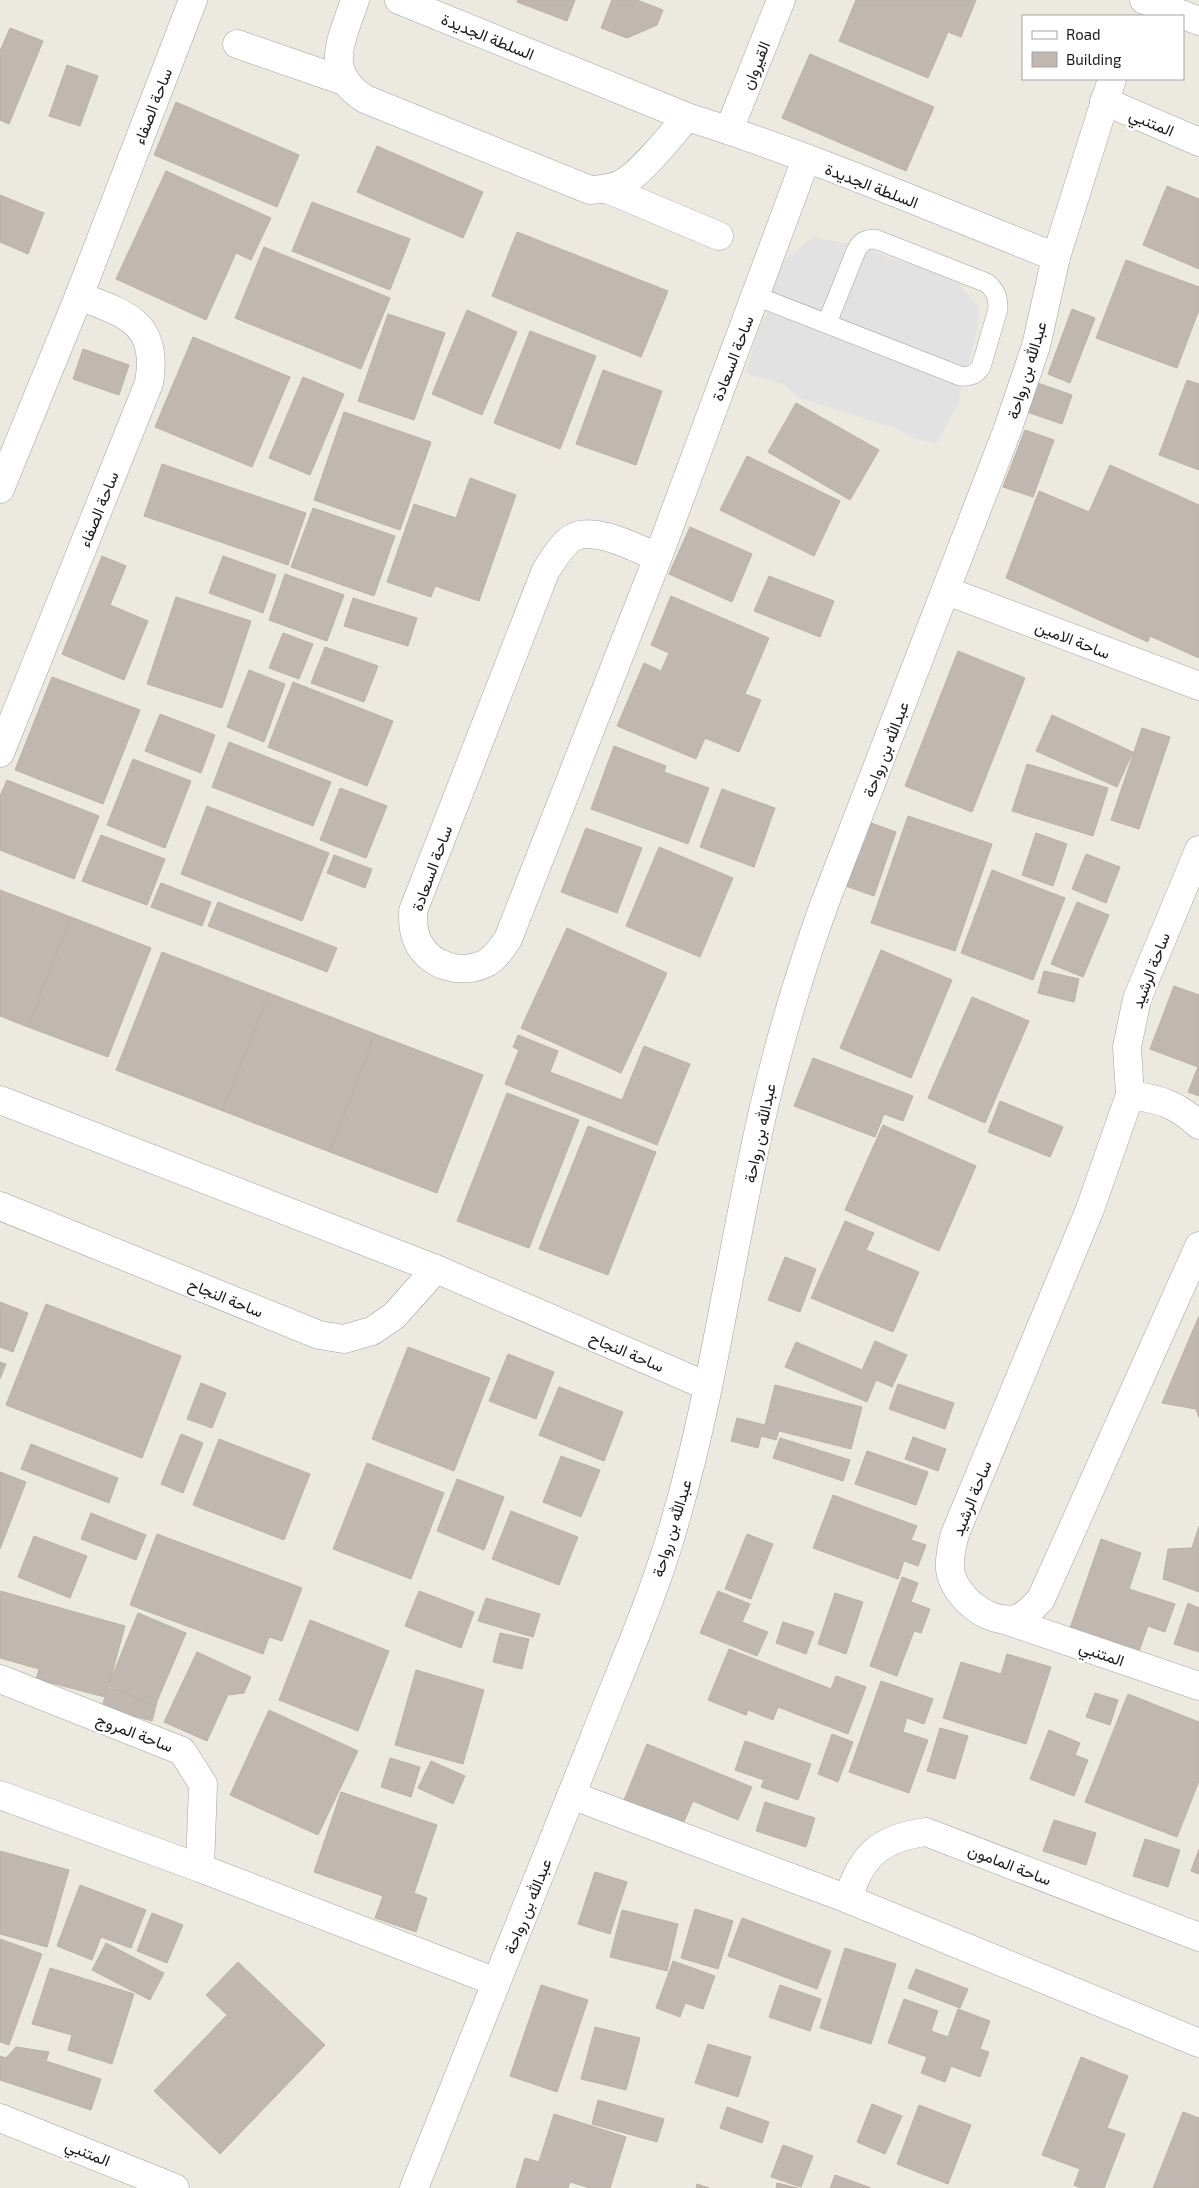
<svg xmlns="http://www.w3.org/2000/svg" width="1199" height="2188" font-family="'Exo 2',Vazirmatn,sans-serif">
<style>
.parking{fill:#e2e2e2}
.building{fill:#c0b8b0;stroke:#bcb1a3}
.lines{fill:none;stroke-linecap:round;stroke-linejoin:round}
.service-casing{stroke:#a1a1a1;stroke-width:20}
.minor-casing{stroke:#a1a1a1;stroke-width:29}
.service{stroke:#fff;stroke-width:19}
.minor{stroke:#fff;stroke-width:28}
.labels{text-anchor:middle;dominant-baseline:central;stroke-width:5;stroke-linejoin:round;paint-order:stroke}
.street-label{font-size:16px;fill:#1a1a1a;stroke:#fff}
</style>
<rect width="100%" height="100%" fill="#ece9e0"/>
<polygon class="parking" points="813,237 867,247 887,257 921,267 958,283 978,306 977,328 972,353 961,385 959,402 937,443 915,439 897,429 800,398 782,384 746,373 758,330 769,309 772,286 781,263"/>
<g class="building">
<polygon points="518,0 575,0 567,21 517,2"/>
<polygon points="612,0 637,0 663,10 657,25 627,38 601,28"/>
<polygon points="856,0 976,0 961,37 948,32 928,78 839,41"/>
<polygon points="10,28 43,41 9,124 0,120 0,51"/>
<polygon points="810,54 934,107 906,171 782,118"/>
<polygon points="67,65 98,76 80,126 49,116"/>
<polygon points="176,102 299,155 277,207 154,155"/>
<polygon points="377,146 483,192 463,238 357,192"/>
<polygon points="166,171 271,218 251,260 236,253 206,320 116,279"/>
<polygon points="1167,186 1199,199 1199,269 1143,245"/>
<polygon points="0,195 44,213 28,254 0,242"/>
<polygon points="312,202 410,239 390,290 292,251"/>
<polygon points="517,232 668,291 641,357 492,296"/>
<polygon points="264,247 390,298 361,369 235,318"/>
<polygon points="1126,260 1199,287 1199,310 1177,368 1096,338"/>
<polygon points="1072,309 1095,318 1070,383 1048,374"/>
<polygon points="467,310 517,332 482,415 432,394"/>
<polygon points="388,314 445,333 414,420 358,401"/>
<polygon points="530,331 596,356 560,449 494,423"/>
<polygon points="193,337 290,377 252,467 155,427"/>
<polygon points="83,349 129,365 119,395 73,379"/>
<polygon points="603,370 662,391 636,465 576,444"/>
<polygon points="303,377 344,394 310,475 269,458"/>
<polygon points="1187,380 1199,384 1199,470 1159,455"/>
<polygon points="1035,382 1072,395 1062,424 1024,411"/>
<polygon points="796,403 879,450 850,500 768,452"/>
<polygon points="344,412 431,442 400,530 314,500"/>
<polygon points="1025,430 1054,440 1033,497 1003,487"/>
<polygon points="747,456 840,501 814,556 720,510"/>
<polygon points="162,464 306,513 288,565 144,516"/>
<polygon points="1110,465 1199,505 1199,658 1150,636 1148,642 1006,578 1039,491 1089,512"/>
<polygon points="470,478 516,495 479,601 435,586 431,597 387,582 414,504 456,518"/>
<polygon points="313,508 395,536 374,596 291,567"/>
<polygon points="690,527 752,554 732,602 669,574"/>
<polygon points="102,556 126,566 110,605 148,621 124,680 62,654"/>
<polygon points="223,556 276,575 263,613 209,593"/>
<polygon points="285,574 344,595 327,641 269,620"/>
<polygon points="769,576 834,601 820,637 754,611"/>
<polygon points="671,596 769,638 745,694 761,700 739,752 705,738 696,759 617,726 644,663 661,671 669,653 651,645"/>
<polygon points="176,597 251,621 222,708 147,684"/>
<polygon points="353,598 417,618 408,646 344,626"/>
<polygon points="283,633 313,644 299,679 269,668"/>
<polygon points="325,647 378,666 364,702 311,683"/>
<polygon points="958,651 1025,678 972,812 905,786"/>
<polygon points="249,670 285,684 264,742 227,727"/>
<polygon points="52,677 140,710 103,804 15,770"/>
<polygon points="293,682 393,721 367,786 268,747"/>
<polygon points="160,714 215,735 201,773 145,751"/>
<polygon points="1052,715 1133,752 1117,787 1036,751"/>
<polygon points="1142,728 1170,737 1139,829 1111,820"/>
<polygon points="229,742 331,782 313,826 212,787"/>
<polygon points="614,746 666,766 664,772 709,788 688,844 591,809"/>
<polygon points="133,759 191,781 165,848 107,825"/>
<polygon points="1027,764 1108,788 1093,836 1012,811"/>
<polygon points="7,780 99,816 74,879 0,850 0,796"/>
<polygon points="340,788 387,806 366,858 320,840"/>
<polygon points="722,789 775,808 754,867 700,847"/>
<polygon points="207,806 329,853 302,921 181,874"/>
<polygon points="908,816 992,844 955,951 871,923"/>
<polygon points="863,820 896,832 874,896 840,884"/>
<polygon points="586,828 642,848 617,913 561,892"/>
<polygon points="1036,833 1067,844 1053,886 1022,875"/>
<polygon points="101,835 165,859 147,905 82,881"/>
<polygon points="659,847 733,878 700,957 626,926"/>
<polygon points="1086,854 1120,867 1106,903 1072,889"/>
<polygon points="334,855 372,869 365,888 327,873"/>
<polygon points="992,870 1065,898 1033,980 961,953"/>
<polygon points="161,883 211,902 202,926 151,907"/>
<polygon points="0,890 71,917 28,1027 0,1016"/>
<polygon points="218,902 337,948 327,972 208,926"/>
<polygon points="1077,902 1109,915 1083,977 1051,964"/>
<polygon points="71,917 151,948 108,1057 28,1027"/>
<polygon points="567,928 667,973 621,1073 521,1028"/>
<polygon points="881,950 952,980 911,1078 840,1048"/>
<polygon points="162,952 269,993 223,1111 116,1070"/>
<polygon points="1044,971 1079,979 1074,1002 1038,993"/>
<polygon points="1174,986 1199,995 1199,1096 1188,1092 1198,1067 1150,1049"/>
<polygon points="269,993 375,1034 330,1152 223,1111"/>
<polygon points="972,997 1029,1021 985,1123 928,1098"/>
<polygon points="375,1034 483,1075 437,1193 330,1152"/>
<polygon points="518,1035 558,1051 550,1072 622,1100 644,1046 690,1064 657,1145 505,1084 519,1050 513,1047"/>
<polygon points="813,1058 913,1096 903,1121 884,1114 875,1137 794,1106"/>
<polygon points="507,1093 579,1120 529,1248 457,1221"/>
<polygon points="1000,1101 1063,1127 1050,1157 988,1132"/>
<polygon points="883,1125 976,1166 939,1251 845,1210"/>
<polygon points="588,1126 656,1152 608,1275 539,1249"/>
<polygon points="845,1221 874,1233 866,1250 919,1272 893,1332 811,1298"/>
<polygon points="785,1257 816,1269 800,1312 768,1300"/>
<polygon points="0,1302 28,1313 13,1352 0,1347"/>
<polygon points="46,1304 181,1356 142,1458 6,1405"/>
<polygon points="1199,1316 1199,1418 1196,1409 1162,1403"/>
<polygon points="875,1341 907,1355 892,1387 876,1380 867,1402 785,1367 796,1342 862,1370"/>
<polygon points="408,1347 490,1378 454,1471 372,1439"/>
<polygon points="508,1354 554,1372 536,1419 489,1401"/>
<polygon points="0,1362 6,1364 0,1379"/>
<polygon points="201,1383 226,1393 212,1428 187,1419"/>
<polygon points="898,1384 954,1403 945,1429 889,1409"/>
<polygon points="775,1385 862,1407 851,1449 779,1431 776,1440 761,1436 758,1448 731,1441 737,1418 765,1425"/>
<polygon points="559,1387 623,1412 604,1461 539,1435"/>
<polygon points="181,1434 203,1443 183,1493 161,1484"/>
<polygon points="913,1437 946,1449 938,1471 905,1459"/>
<polygon points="780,1438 850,1460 843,1481 773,1458"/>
<polygon points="219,1439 310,1474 284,1540 193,1505"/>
<polygon points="31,1444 118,1478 109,1503 21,1469"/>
<polygon points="867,1451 928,1472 916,1505 855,1484"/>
<polygon points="561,1456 600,1470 581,1517 543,1502"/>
<polygon points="367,1463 444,1493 411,1579 333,1549"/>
<polygon points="0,1472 26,1482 0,1549"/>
<polygon points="457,1479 504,1497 484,1550 437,1531"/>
<polygon points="833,1495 917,1526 911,1540 926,1545 918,1566 904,1561 898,1579 813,1548"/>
<polygon points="511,1511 578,1537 559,1585 492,1559"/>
<polygon points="91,1513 146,1535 136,1560 81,1539"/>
<polygon points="1199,1526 1199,1592 1163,1579 1168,1549 1192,1548"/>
<polygon points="157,1534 302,1588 282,1641 269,1637 263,1654 130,1605"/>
<polygon points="747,1534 773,1544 751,1599 725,1589"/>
<polygon points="34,1536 87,1556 70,1598 18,1577"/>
<polygon points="1101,1539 1141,1553 1129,1589 1175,1604 1165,1632 1148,1626 1138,1654 1069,1631"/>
<polygon points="902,1577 918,1583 911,1602 930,1609 921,1633 914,1631 897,1676 870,1666"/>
<polygon points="0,1591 125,1626 108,1688 157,1702 152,1721 102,1707 105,1697 36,1679 39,1669 0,1658"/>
<polygon points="419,1591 474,1612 461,1648 405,1626"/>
<polygon points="718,1591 750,1604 742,1622 768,1632 757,1656 700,1633"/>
<polygon points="835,1593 863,1602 846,1654 818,1644"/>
<polygon points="486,1598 540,1614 533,1637 478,1621"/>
<polygon points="1188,1603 1199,1608 1199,1652 1174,1644"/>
<polygon points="138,1613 186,1633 155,1706 108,1686"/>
<polygon points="310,1620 389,1651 358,1731 279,1700"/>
<polygon points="783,1622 814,1632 806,1654 776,1643"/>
<polygon points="500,1633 529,1639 522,1669 493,1662"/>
<polygon points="729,1649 831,1689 836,1676 866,1687 848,1734 778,1707 773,1720 748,1710 746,1715 708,1700"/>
<polygon points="197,1652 251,1677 244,1693 228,1695 207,1741 164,1722"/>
<polygon points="1007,1654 1051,1667 1026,1744 943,1718 961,1662 1001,1674"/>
<polygon points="416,1670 484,1690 463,1764 395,1745"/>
<polygon points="881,1681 933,1699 924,1724 907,1718 903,1732 928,1740 909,1793 849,1772"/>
<polygon points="1095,1693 1118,1700 1110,1725 1086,1717"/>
<polygon points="1128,1694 1199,1722 1199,1781 1177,1837 1085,1802"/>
<polygon points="269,1710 358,1751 318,1835 230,1795"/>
<polygon points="940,1728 968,1736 955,1779 927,1771"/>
<polygon points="1049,1730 1080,1743 1075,1755 1088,1760 1074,1796 1030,1779"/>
<polygon points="832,1734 853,1742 838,1782 818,1774"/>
<polygon points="745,1741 811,1764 798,1800 761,1787 764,1780 735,1770"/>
<polygon points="647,1744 752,1787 738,1820 693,1801 683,1824 624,1800"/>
<polygon points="390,1758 420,1767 411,1797 381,1787"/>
<polygon points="431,1761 465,1776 453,1804 418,1788"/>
<polygon points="341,1792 437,1825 414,1893 427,1898 416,1932 375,1918 383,1896 314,1872"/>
<polygon points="765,1802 815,1818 806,1847 756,1831"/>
<polygon points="1054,1820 1096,1833 1086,1865 1043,1851"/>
<polygon points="1145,1839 1180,1850 1168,1887 1133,1876"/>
<polygon points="1199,1849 1199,1874 1191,1871"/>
<polygon points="0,1851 69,1870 47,1947 0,1934"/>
<polygon points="595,1872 627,1882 610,1934 578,1924"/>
<polygon points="80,1885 146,1910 131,1948 101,1937 92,1960 57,1946"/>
<polygon points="695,1909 733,1921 718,1969 681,1958"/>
<polygon points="622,1910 678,1924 667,1971 610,1957"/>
<polygon points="152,1913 183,1925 167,1963 137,1951"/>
<polygon points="742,1918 831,1951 817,1989 728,1956"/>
<polygon points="0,1939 42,1954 9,2045 0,2042"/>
<polygon points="106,1943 164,1973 150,2000 92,1970"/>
<polygon points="845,1948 896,1964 871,2044 820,2028"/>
<polygon points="673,1961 715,1976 703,2009 685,2003 680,2017 656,2008"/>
<polygon points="238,1962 325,2045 220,2154 154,2091 227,2015 206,1995"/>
<polygon points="50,1968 134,1994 112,2064 68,2050 72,2035 32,2024"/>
<polygon points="916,1969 968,1989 960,2008 908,1988"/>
<polygon points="541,1985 588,2000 557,2092 510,2076"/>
<polygon points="780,1985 821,1999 810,2031 769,2017"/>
<polygon points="904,1999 938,2011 931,2031 948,2037 958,2009 990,2021 980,2049 989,2052 980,2077 951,2066 945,2082 921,2073 927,2057 888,2043"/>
<polygon points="595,2027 640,2038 626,2090 581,2079"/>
<polygon points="708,2044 751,2057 738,2097 695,2083"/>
<polygon points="16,2047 49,2052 46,2061 101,2079 91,2110 0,2080 0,2056 6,2058"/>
<polygon points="1081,2057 1128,2076 1107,2128 1125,2134 1104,2188 1081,2188 1074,2185 1080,2169 1042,2155"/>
<polygon points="598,2100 664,2119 657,2142 592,2124"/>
<polygon points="872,2104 902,2116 885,2154 857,2142"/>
<polygon points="919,2105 971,2125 948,2184 897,2164"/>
<polygon points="727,2107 769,2122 762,2143 720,2128"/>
<polygon points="1183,2112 1199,2118 1199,2188 1153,2188"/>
<polygon points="554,2114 626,2137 610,2188 590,2188 570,2182 568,2188 516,2188 525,2158 539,2162"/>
<polygon points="783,2145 813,2156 801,2187 771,2177"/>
<polygon points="835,2175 871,2188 830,2188"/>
<polygon points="777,2183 798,2188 776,2188"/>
<polygon points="697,2184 709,2188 696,2188"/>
</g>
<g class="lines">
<g class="service-casing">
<path id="service" d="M756 296 960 376C970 377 975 375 981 367L998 309C998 297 996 291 987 283L875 239C866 239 860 242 856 251L827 323"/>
</g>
<g class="minor-casing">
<g id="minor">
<path d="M355 0C342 40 322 71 365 99L590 190C601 189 611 189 621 184 641 174 671 135 687 117"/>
<path d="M399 0 687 117C812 156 934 209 1056 257"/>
<polyline points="1144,0 1199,21"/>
<polyline points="237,44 344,81"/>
<polyline points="1104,101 1199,142"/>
<polyline points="729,130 781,0"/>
<polyline points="607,189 719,236"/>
<polyline points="79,296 193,0"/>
<path d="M0 489 79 296C127 314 159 323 149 383L0 753"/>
<path d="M658 557C637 549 595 526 574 537 562 543 553 560 546 570L413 911C413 922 413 932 418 942 430 967 464 976 488 962 497 956 502 948 508 939L658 557 806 159"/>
<polyline points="947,591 1199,686"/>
<path d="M1199 850 1137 999 1127 1047 1130 1095 1090 1209 955 1534C952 1545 949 1557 950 1569 953 1596 990 1627 1018 1618 1027 1615 1035 1605 1041 1599L1199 1246"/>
<path d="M1130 1095C1160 1099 1176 1104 1199 1125"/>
<polyline points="0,1100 436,1269 394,1316 372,1331 344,1339 319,1335 0,1206"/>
<polyline points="436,1269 707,1386"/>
<polyline points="1005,1620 1199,1686"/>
<polyline points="0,1679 182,1751 203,1784 200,1868 0,1795"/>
<polyline points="571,1795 848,1899 1199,2043"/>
<polyline points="200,1868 496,1982"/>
<path d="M848 1899C861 1855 881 1838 926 1832L1199 1937"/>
<polyline points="0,2118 175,2188"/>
<path d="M414 2188C473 2039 534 1890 593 1741 622 1667 655 1594 676 1518 715 1383 732 1243 764 1107 780 1038 800 972 824 905L1007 431 1036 346 1056 257 1112 79"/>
</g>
</g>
<use href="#service" class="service"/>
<use href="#minor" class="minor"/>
</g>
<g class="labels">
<g class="street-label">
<text transform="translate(488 36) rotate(22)">السلطة الجديدة</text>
<text transform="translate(755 65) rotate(-68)">القيروان</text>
<text transform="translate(152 106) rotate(-69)">ساحة الصفاء</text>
<text transform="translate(1152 122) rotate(23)">المتنبي</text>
<text transform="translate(872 185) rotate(21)">السلطة الجديدة</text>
<text transform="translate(732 358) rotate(-69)">ساحة السعادة</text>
<text transform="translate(1026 370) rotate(-73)">عبدالله بن رواحة</text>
<text transform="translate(98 509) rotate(-68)">ساحة الصفاء</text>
<text transform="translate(1073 639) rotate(21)">ساحة الامين</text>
<text transform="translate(885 749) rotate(-69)">عبدالله بن رواحة</text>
<text transform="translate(431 868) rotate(-70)">ساحة السعادة</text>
<text transform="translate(1150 970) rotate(-69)">ساحة الرشيد</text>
<text transform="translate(759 1133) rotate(-78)">عبدالله بن رواحة</text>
<text transform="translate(226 1297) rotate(22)">ساحة النجاح</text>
<text transform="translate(627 1351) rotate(23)">ساحة النجاح</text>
<text transform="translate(971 1498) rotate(-68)">ساحة الرشيد</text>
<text transform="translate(671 1528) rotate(-73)">عبدالله بن رواحة</text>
<text transform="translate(1102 1653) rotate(19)">المتنبي</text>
<text transform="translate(135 1732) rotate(21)">ساحة المروج</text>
<text transform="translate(1010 1864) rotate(21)">ساحة المامون</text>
<text transform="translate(527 1906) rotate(-68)">عبدالله بن رواحة</text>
<text transform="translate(88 2152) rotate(22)">المتنبي</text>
</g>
</g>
<rect x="1022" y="15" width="162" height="65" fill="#ffffff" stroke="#a3a3a3"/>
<rect x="1032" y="31" width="25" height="8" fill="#ffffff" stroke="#a3a3a3"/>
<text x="1066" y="40" font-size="15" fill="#1a1a1a">Road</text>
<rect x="1032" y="52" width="25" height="15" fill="#c0b8b0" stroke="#a3a3a3"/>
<text x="1066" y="65" font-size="15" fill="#1a1a1a">Building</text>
</svg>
